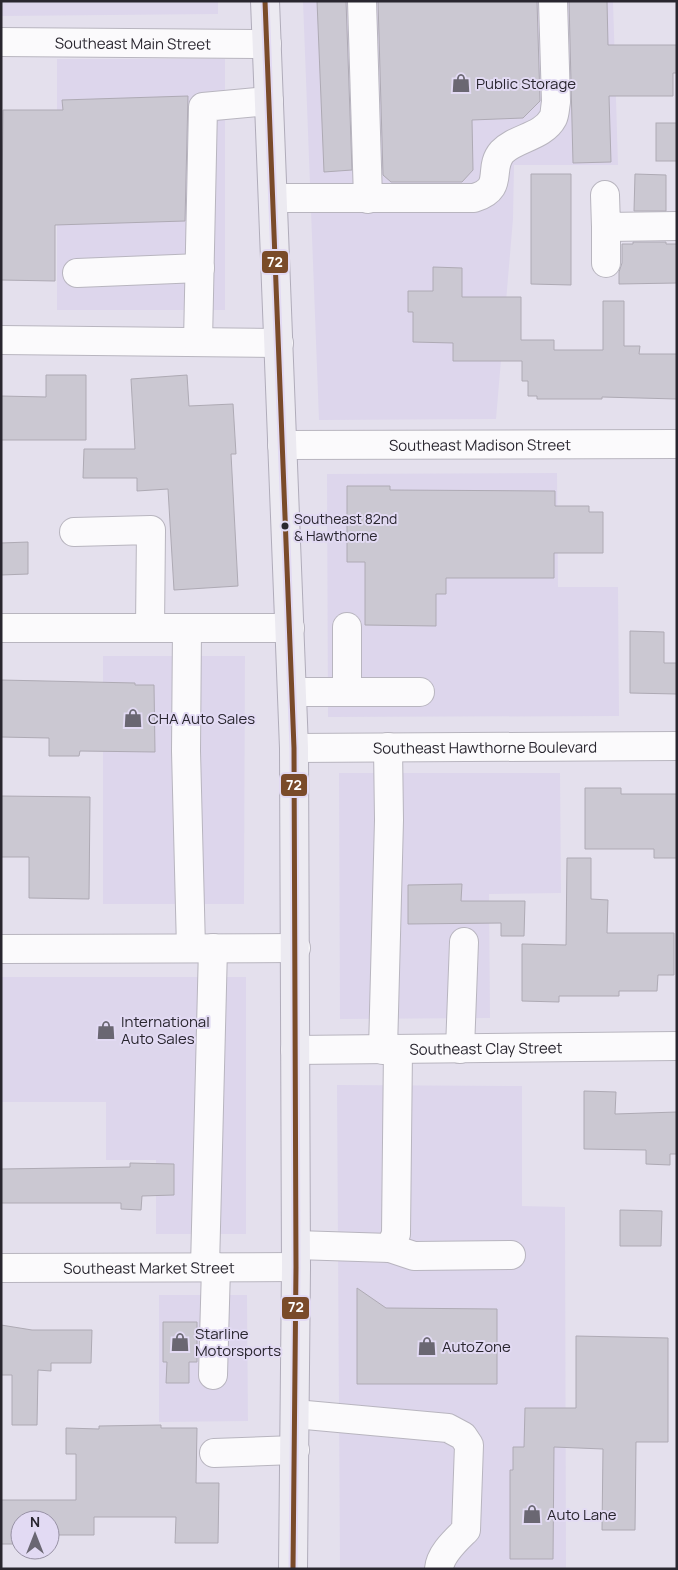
<svg xmlns="http://www.w3.org/2000/svg" width="678" height="1570" font-family="Manrope,sans-serif">
<style>
.built{fill:#ddd6ec}
.building{fill:#cbc8d2;stroke:#aeaab4}
.lines{fill:none;stroke-linecap:round;stroke-linejoin:round}
.minor-casing{stroke:#b8b5bf;stroke-width:30}
.major-casing{stroke:#b0acba;stroke-width:30}
.minor{stroke:#fbfafc;stroke-width:28}
.major{stroke:#eceaf1;stroke-width:28}
.bus-1-casing{stroke:#e2daf3;stroke-width:9}
.bus-1{stroke:#7a4b2a;stroke-width:5}
.bus-dot{fill:#29262f;stroke:#e2daf3;stroke-width:2}
.labels{text-anchor:middle;dominant-baseline:central;stroke-width:4;stroke-linejoin:round;paint-order:stroke}
.bus-label{font-size:14px;fill:#29262f;stroke:#e2daf3;text-anchor:start}
.street-label{font-size:15px;fill:#29262f;stroke:#e2daf3}
.poi-label{font-size:15px;fill:#29262f;stroke:#e2daf3;text-anchor:start}
.line-badge{stroke:#e2daf3;stroke-width:2}
.badge-label{font-size:14px;text-anchor:middle;font-weight:bold;fill:#fff}
</style>
<rect width="100%" height="100%" fill="#e4e0ed"/>
<g class="built">
<polygon points="1,1 218,1 218,14 1,16"/>
<polygon points="303,1 613,1 618,165 514,165 513,219 496,419 319,420"/>
<rect x="57" y="59" width="168" height="251"/>
<polygon points="557,473 558,587 618,587 619,716 328,717 327,474"/>
<polygon points="103,656 245,656 244,904 103,904"/>
<polygon points="339,773 560,773 561,893 489,894 490,1018 340,1019"/>
<polygon points="1,977 246,977 246,1234 156,1234 156,1160 106,1160 106,1102 1,1102"/>
<polygon points="337,1085 522,1086 522,1206 565,1207 566,1569 340,1569"/>
<polygon points="159,1295 247,1295 248,1421 159,1422"/>
</g>
<g class="building">
<polygon points="317,1 346,1 352,170 324,172"/>
<polygon points="378,1 537,1 540,101 523,118 472,120 473,170 462,182 391,182 383,175"/>
<polygon points="569,1 607,1 608,45 677,45 677,73 673,73 673,96 609,96 611,162 573,163"/>
<polygon points="188,96 185,221 55,225 55,281 1,280 3,110 63,110 62,100"/>
<rect x="656" y="123" width="21" height="38"/>
<polygon points="531,174 571,174 571,285 531,284"/>
<polygon points="635,174 666,175 666,211 634,211"/>
<polygon points="633,242 666,242 666,244 677,244 677,283 619,284 619,272 622,263 622,244 633,244"/>
<polygon points="433,267 462,268 462,297 521,297 521,340 554,340 554,350 603,350 603,301 624,301 624,346 640,346 639,354 677,354 677,399 602,397 602,399 537,399 537,396 528,396 528,381 522,381 522,361 453,361 453,343 413,342 413,312 408,312 408,291 433,291"/>
<polygon points="46,375 86,375 86,440 1,440 1,396 46,397"/>
<polygon points="187,375 189,406 233,404 236,454 231,454 238,586 174,590 168,489 137,491 137,478 83,478 84,449 135,449 131,379"/>
<polygon points="347,486 390,486 390,490 555,491 555,506 589,506 589,512 603,512 603,553 554,553 554,578 446,578 446,594 436,594 436,626 365,625 365,562 347,562"/>
<polygon points="28,542 28,574 1,575 1,543"/>
<polygon points="630,631 664,632 664,663 677,663 677,694 630,693"/>
<polygon points="1,680 135,683 135,685 154,685 155,752 80,751 79,756 49,756 49,738 1,737"/>
<polygon points="585,788 621,788 621,794 677,794 677,858 654,858 654,849 585,849"/>
<polygon points="1,796 90,797 89,899 29,898 29,857 1,857"/>
<polygon points="567,858 591,858 591,899 608,900 607,933 674,933 674,975 658,975 657,991 619,991 619,996 559,996 559,1002 522,1001 522,944 566,945"/>
<polygon points="462,884 461,901 525,901 524,936 501,936 501,923 408,924 408,885"/>
<polygon points="584,1091 616,1092 615,1114 677,1112 677,1154 670,1154 670,1165 646,1164 646,1150 584,1149"/>
<polygon points="130,1163 174,1164 174,1195 142,1196 141,1210 121,1209 121,1203 1,1203 1,1169 130,1167"/>
<polygon points="620,1210 662,1211 661,1246 620,1246"/>
<polygon points="357,1288 386,1308 497,1309 497,1384 357,1384"/>
<polygon points="163,1322 197,1322 197,1362 189,1362 189,1383 166,1383 167,1362 163,1362"/>
<polygon points="1,1325 32,1330 92,1330 91,1363 51,1363 51,1371 38,1370 37,1425 12,1425 12,1375 1,1375"/>
<polygon points="576,1336 668,1338 668,1442 636,1442 635,1530 602,1530 603,1449 554,1447 553,1559 510,1559 510,1470 513,1470 513,1447 524,1447 525,1408 576,1408"/>
<polygon points="161,1425 161,1428 197,1428 196,1483 219,1483 218,1543 175,1543 176,1517 94,1517 94,1535 50,1535 50,1520 20,1520 20,1544 1,1544 1,1500 76,1500 76,1454 66,1454 66,1428 99,1429 99,1426"/>
</g>
<g class="lines">
<g class="minor-casing">
<g id="minor">
<polyline points="362,1 368,199"/>
<path id="s1" d="M1 42 267 44"/>
<polyline points="605,195 606,227 677,226"/>
<path d="M273 198H474C506 188 487 169 502 152 515 138 543 137 553 118 555 114 555 107 556 102L553 1"/>
<polyline points="606,227 606,263"/>
<polyline points="77,273 200,268"/>
<polyline points="1,340 279,343"/>
<polyline points="198,342 203,107 269,101"/>
<path id="s2" d="M282 445 677 444"/>
<polyline points="74,532 151,530 150,628"/>
<polyline points="347,627 347,692"/>
<polyline points="1,628 290,628"/>
<polyline points="187,628 186,751 191,948"/>
<polyline points="293,692 420,692"/>
<path id="s3" d="M294 748 677 746"/>
<polyline points="1,949 296,948"/>
<polyline points="460,1049 464,942"/>
<path id="s4" d="M295 1050 677 1046"/>
<polyline points="383,1050 389,820 388,747"/>
<polyline points="296,1245 390,1248 396,1234 398,1049"/>
<polyline points="390,1248 414,1256 511,1255"/>
<polyline points="205,1267 213,948"/>
<path id="s5" d="M1 1268 296 1267"/>
<polyline points="213,1375 216,1267"/>
<path d="M295 1414 448 1428 463 1436 469 1445 466 1530C456 1540 440 1554 439 1569"/>
<polyline points="214,1453 295,1450"/>
</g>
</g>
<g class="major-casing">
<polyline id="major" points="265,1 294,748 296,1267 293,1569"/>
</g>
<use href="#minor" class="minor"/>
<use href="#major" class="major"/>
<g class="bus-1-casing">
<polyline id="bus-1" points="265,1 294,748 296,1267 293,1569"/>
</g>
<use href="#bus-1" class="bus-1"/>
</g>
<defs>
<g id="shop-bare" transform="scale(1.5)"><path d="M-5-2.5h2.3a2.7 3.5 0 0 1 5.4 0H5L5.5 6h-11ZM-1.5-2.5h3a1.5 2.3 0 0 0-3 0Z" fill="#6a6772" stroke="#e2daf3" stroke-width="2.5" paint-order="stroke"/></g>
</defs>
<g fill-rule="evenodd">
<use href="#shop-bare" x="461" y="83"/>
<use href="#shop-bare" x="133" y="718"/>
<use href="#shop-bare" x="106" y="1030"/>
<use href="#shop-bare" x="180" y="1342"/>
<use href="#shop-bare" x="427" y="1346"/>
<use href="#shop-bare" x="532" y="1514"/>
</g>
<circle class="bus-dot" cx="285" cy="526" r="4.5"/>
<g class="labels">
<g class="bus-label">
<text x="294" y="518">Southeast 82nd<tspan x="294" dy="17">&amp; Hawthorne</tspan></text>
</g>
<g class="street-label">
<text stroke="none"><textPath href="#s1" startOffset="132">Southeast Main Street</textPath></text>
<text stroke="none"><textPath href="#s2" startOffset="198">Southeast Madison Street</textPath></text>
<text stroke="none"><textPath href="#s3" startOffset="191">Southeast Hawthorne Boulevard</textPath></text>
<text stroke="none"><textPath href="#s4" startOffset="191">Southeast Clay Street</textPath></text>
<text stroke="none"><textPath href="#s5" startOffset="148">Southeast Market Street</textPath></text>
</g>
<g class="poi-label">
<text x="476" y="83">Public Storage</text>
<text x="148" y="718">CHA Auto Sales</text>
<text x="121" y="1021">International<tspan x="121" dy="17">Auto Sales</tspan></text>
<text x="195" y="1333">Starline<tspan x="195" dy="17">Motorsports</tspan></text>
<text x="442" y="1346">AutoZone</text>
<text x="547" y="1514">Auto Lane</text>
</g>
</g>
<g class="line-badge">
<rect x="261" y="250" width="28" height="24" rx="5" fill="#7a4b2a"/>
<rect x="280" y="773" width="28" height="24" rx="5" fill="#7a4b2a"/>
<rect x="281" y="1296" width="29" height="24" rx="5" fill="#7a4b2a"/>
</g>
<g class="badge-label">
<text x="275" y="267">72</text>
<text x="294" y="790">72</text>
<text x="296" y="1312">72</text>
</g>
<rect width="678" height="1570" fill="none" stroke="#29262f" stroke-width="5"/>
<g transform="translate(35 1535)"><circle r="24" fill="#e2daf3" stroke="#9892a5"/>
<path d="M0-4L9 19L0 12L-9 19Z" fill="#6a6772"/>
<text y="-8" font-size="14" font-weight="bold" text-anchor="middle" fill="#29262f">N</text>
</g>
</svg>
